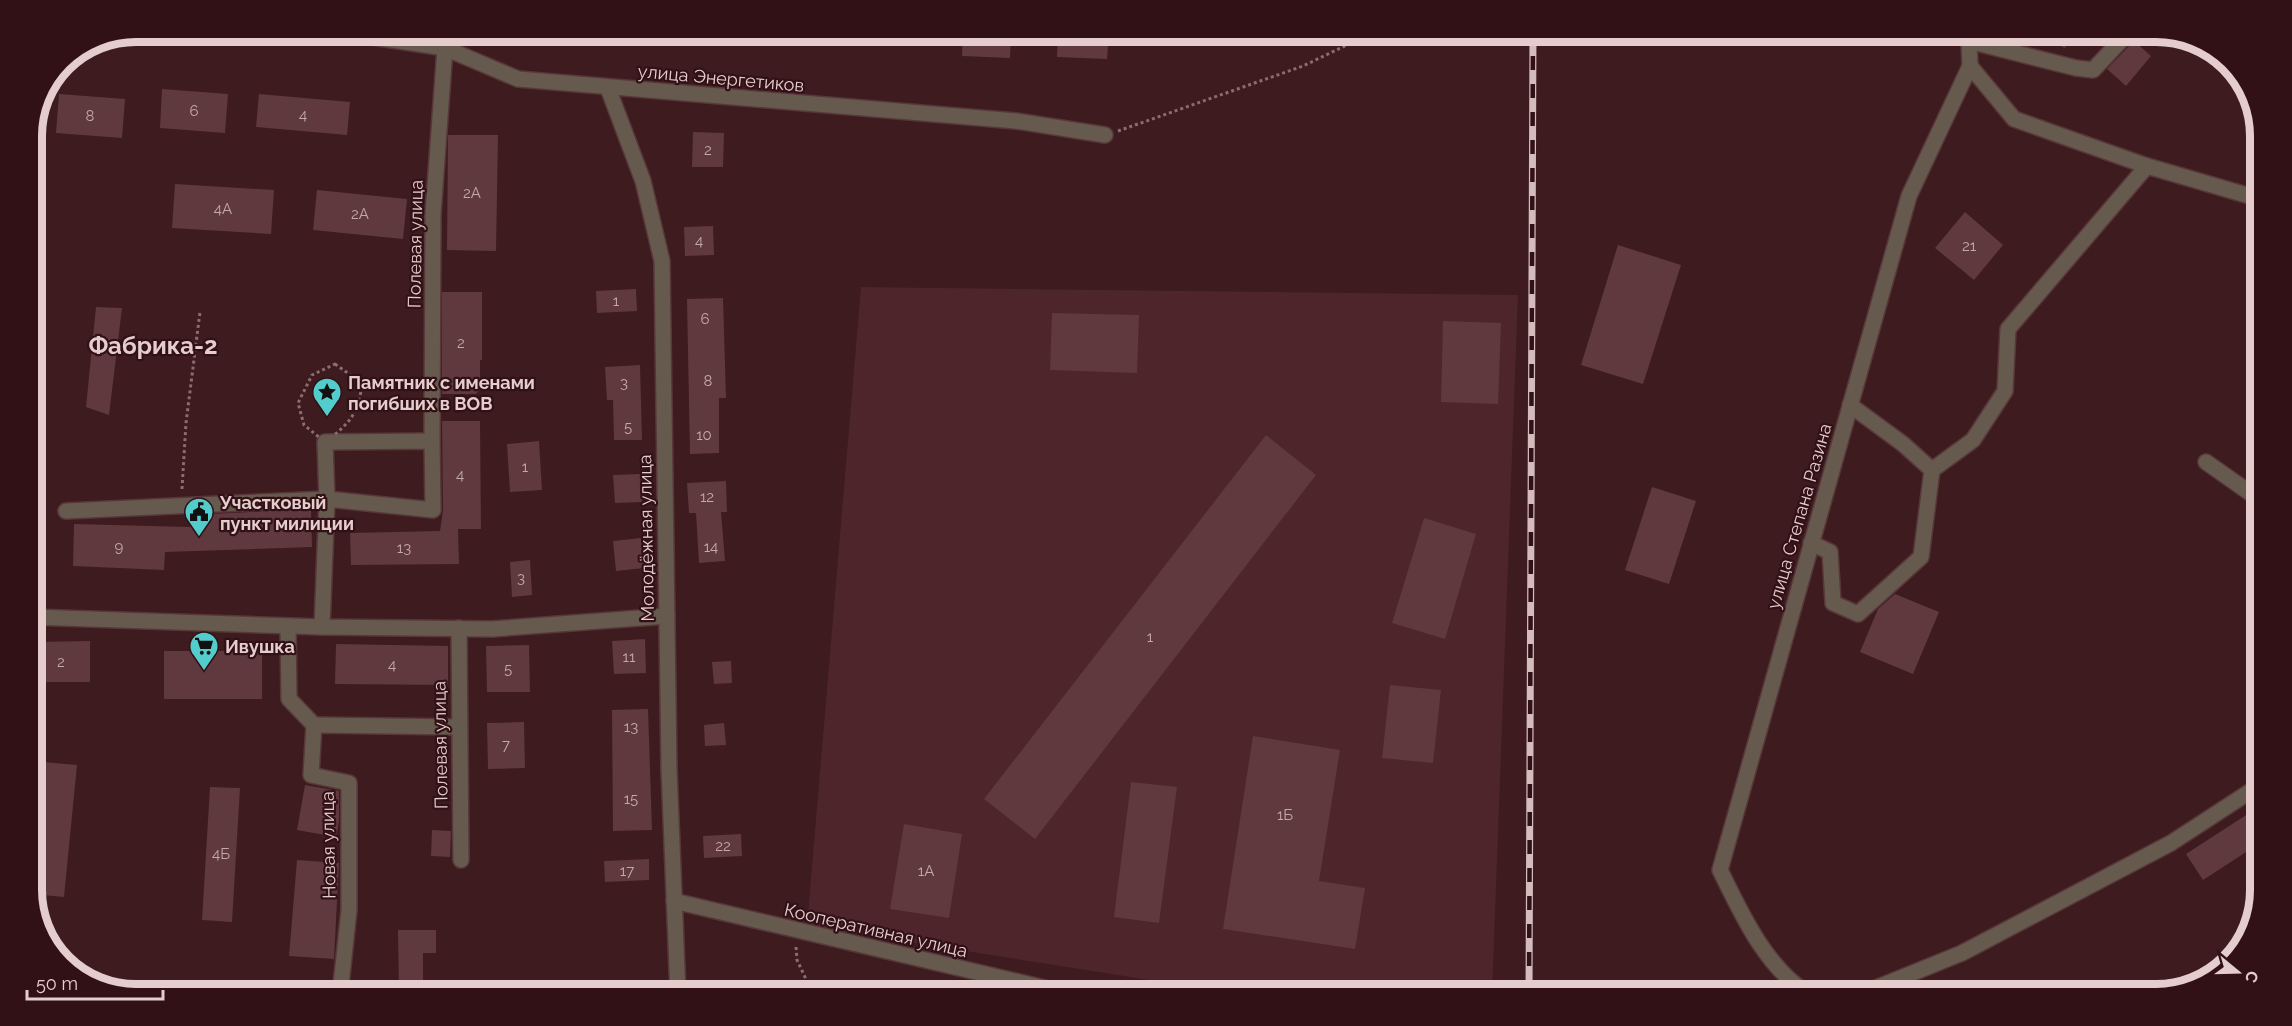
<svg xmlns="http://www.w3.org/2000/svg" width="2292" height="1026" font-family="Raleway,sans-serif">
<style>
.built{fill:#4d252a}
.building{fill:#5f393d}
.lines{fill:none;stroke-linecap:round;stroke-linejoin:round}
.minor-casing{stroke:#58373b;stroke-width:18}
.path{stroke:#8a6d6f;stroke-width:3;stroke-dasharray:3 3;stroke-linecap:butt}
.minor{stroke:#655a4d;stroke-width:15}
.rail-casing{stroke:#d4bbbc;stroke-width:7}
.rail{stroke:#321116;stroke-width:4.5;stroke-dasharray:14;stroke-linecap:butt}
.labels{text-anchor:middle;dominant-baseline:central;stroke-width:4.5;stroke-linejoin:round;paint-order:stroke}
.number-label{font-size:15px;fill:#c4a8aa}
.street-label{font-size:18px;fill:#e5cdce;stroke:#321116}
.poi-label{font-size:18px;font-weight:bold;fill:#e5cdce;stroke:#321116;text-anchor:start}
.district-label{font-size:24px;font-weight:bold;fill:#e5cdce;stroke:#321116}
.rim{fill:none;stroke:#e5cdce;stroke-width:8}
</style>
<rect width="100%" height="100%" fill="#3d1b1f"/>
<polygon class="built" points="861,287 1518,295 1492,994 1238,994 807,926"/>
<g class="building">
<polygon points="963,32 1011,32 1010,58 962,56"/>
<polygon points="1058,32 1109,32 1107,59 1057,57"/>
<polygon points="2031,32 2073,32 2065,48"/>
<polygon points="2134,41 2151,56 2126,86 2107,69"/>
<polygon points="162,89 228,94 225,133 160,128"/>
<polygon points="59,94 125,99 122,138 56,133"/>
<polygon points="259,94 350,102 347,135 256,127"/>
<polygon points="693,132 724,133 723,167 692,167"/>
<polygon points="448,135 498,135 496,251 447,250"/>
<polygon points="175,184 274,190 271,234 172,228"/>
<polygon points="317,190 407,199 403,239 313,230"/>
<polygon points="1965,212 2003,245 1974,280 1935,248"/>
<polygon points="713,226 714,255 685,256 684,227"/>
<polygon points="1618,245 1681,265 1643,384 1581,365"/>
<polygon points="636,289 637,311 597,313 596,291"/>
<polygon points="442,292 482,292 482,360 480,360 480,390 476,394 442,394"/>
<polygon points="723,298 726,398 719,398 719,453 690,454 687,299"/>
<polygon points="96,307 122,308 109,415 86,407"/>
<polygon points="1052,313 1139,315 1137,373 1050,370"/>
<polygon points="1443,321 1501,323 1498,404 1441,402"/>
<polygon points="640,365 642,440 614,440 613,400 607,400 605,367"/>
<polygon points="442,421 480,421 481,529 458,529 459,564 351,565 350,533 440,531 443,510"/>
<polygon points="1266,435 1316,475 1035,839 984,799"/>
<polygon points="539,441 542,490 510,492 507,444"/>
<polygon points="640,474 642,502 615,503 613,475"/>
<polygon points="726,481 727,512 721,512 725,561 699,563 696,513 689,513 687,483"/>
<polygon points="1652,487 1696,501 1669,584 1625,570"/>
<polygon points="311,509 312,547 165,552 164,570 73,566 74,524 190,527 189,515"/>
<polygon points="1424,518 1476,534 1445,639 1392,623"/>
<polygon points="641,538 644,568 616,571 613,541"/>
<polygon points="530,560 532,595 512,597 510,562"/>
<polygon points="1895,594 1939,612 1913,674 1860,652 1878,609"/>
<polygon points="645,639 646,673 614,674 612,641"/>
<polygon points="90,641 90,682 32,682 32,642"/>
<polygon points="336,644 448,646 448,685 335,684"/>
<polygon points="529,645 530,692 487,692 486,646"/>
<rect x="164" y="651" width="98" height="48"/>
<polygon points="731,661 732,683 714,684 712,662"/>
<polygon points="1390,685 1441,690 1433,763 1382,758"/>
<polygon points="648,709 652,830 613,831 612,710"/>
<polygon points="524,722 525,768 488,769 487,723"/>
<polygon points="724,723 726,745 705,746 704,725"/>
<polygon points="1253,736 1340,750 1319,881 1365,888 1355,949 1223,929"/>
<polygon points="32,761 77,765 64,897 32,894"/>
<polygon points="1131,782 1177,787 1159,923 1114,917"/>
<polygon points="305,785 339,791 339,821 336,837 297,830"/>
<polygon points="210,787 240,788 232,922 202,920"/>
<polygon points="2260,806 2260,843 2203,880 2186,854"/>
<polygon points="904,824 962,834 949,918 890,909"/>
<polygon points="432,830 451,831 450,857 431,856"/>
<polygon points="741,834 742,856 704,858 703,836"/>
<polygon points="649,859 649,880 605,882 604,861"/>
<polygon points="297,860 339,863 334,959 289,956"/>
<polygon points="398,930 436,930 436,953 423,953 423,994 399,994"/>
</g>
<g class="lines">
<g class="minor-casing">
<g id="minor">
<polyline points="340,32 445,48 518,79 1016,121 1105,135"/>
<polyline points="1969,41 2076,68 2093,70 2129,32"/>
<polyline points="1970,66 2014,119 2147,166 2260,199"/>
<polyline points="608,88 643,181 662,261 669,769 678,994"/>
<polyline points="1850,405 1903,444 1932,470 1973,440 2005,391 2008,329 2147,166"/>
<polyline points="432,441 433,214 445,48"/>
<polyline points="2206,462 2260,500 2260,549"/>
<polyline points="66,511 327,499 433,510 432,441 325,442 327,499 322,627"/>
<polyline points="1811,543 1830,552 1833,603 1858,614 1921,557 1932,470"/>
<polyline points="32,617 322,627 492,629 667,616"/>
<polyline points="288,626 289,699 314,725 311,775 349,783 349,910 340,994"/>
<polyline points="459,628 461,860"/>
<polyline points="314,725 459,727"/>
<polyline points="674,901 1070,994"/>
<path d="M1808 994C1765 966 1742 915 1720 870L1909 196 1970 66 1969 41 1973 32"/>
<polyline points="1861,994 1962,953 2171,843 2260,785"/>
</g>
</g>
<g class="path">
<polyline points="1118,131 1303,66 1374,32"/>
<path d="M335 364 362 383C359 414 349 424 325 442L304 425 298 403 312 375Z"/>
<polyline points="182,489 186,423 200,312"/>
<polyline points="796,947 797,960 813,994"/>
</g>
<use href="#minor" class="minor"/>
<g class="rail-casing">
<polyline id="rail" points="1529,994 1533,32"/>
</g>
<use href="#rail" class="rail"/>
</g>
<defs>
<g id="sight-pin" transform="scale(1.5)"><path d="M0 17L-7.5 6A9.5 9.5 0 1 1 7.5 6Z" fill="#53cdcb" stroke="#321116"/><path d="M0-6L1.8-2.2L6-1.7L2.9 1.2L3.7 5.4L0 3.3L-3.7 5.4L-2.9 1.2L-6-1.7L-1.8-2.2Z" fill="#111"/></g>
<g id="civic-pin" transform="scale(1.5)"><path d="M0 17L-7.5 6A9.5 9.5 0 1 1 7.5 6Z" fill="#53cdcb" stroke="#321116"/><path d="M-.6-6.5H3V-4.5H.6V-3L4-1V1h2V6H-6V1h2V-1L-.6-3ZM-1.2 2.5V6h2.4V2.5Z" fill="#111"/></g>
<g id="supermarket-pin" transform="scale(1.5)"><path d="M0 17L-7.5 6A9.5 9.5 0 1 1 7.5 6Z" fill="#53cdcb" stroke="#321116"/><path d="M-6-5.5h2.5l.6 2H6L4.5 2H-2.5L-4.4-4H-6ZM-1.5 3.2a1.3 1.3 0 1 0 .1 0ZM3 3.2a1.3 1.3 0 1 0 .1 0Z" fill="#111"/></g>
</defs>
<g fill-rule="evenodd">
<use href="#sight-pin" x="327" y="392"/>
<use href="#civic-pin" x="199" y="512"/>
<use href="#supermarket-pin" x="204" y="646"/>
</g>
<g class="labels">
<g class="number-label">
<text x="194" y="111">6</text>
<text x="303" y="115">4</text>
<text x="90" y="116">8</text>
<text x="708" y="150">2</text>
<text x="472" y="193">2А</text>
<text x="223" y="209">4А</text>
<text x="360" y="214">2А</text>
<text x="699" y="241">4</text>
<text x="1969" y="246">21</text>
<text x="616" y="301">1</text>
<text x="705" y="319">6</text>
<text x="461" y="343">2</text>
<text x="708" y="381">8</text>
<text x="624" y="383">3</text>
<text x="628" y="427">5</text>
<text x="704" y="435">10</text>
<text x="525" y="467">1</text>
<text x="460" y="475">4</text>
<text x="707" y="497">12</text>
<text x="119" y="547">9</text>
<text x="711" y="547">14</text>
<text x="404" y="548">13</text>
<text x="521" y="578">3</text>
<text x="1150" y="637">1</text>
<text x="629" y="657">11</text>
<text x="61" y="662">2</text>
<text x="392" y="665">4</text>
<text x="508" y="669">5</text>
<text x="631" y="727">13</text>
<text x="506" y="745">7</text>
<text x="631" y="799">15</text>
<text x="1285" y="815">1Б</text>
<text x="723" y="846">22</text>
<text x="221" y="854">4Б</text>
<text x="627" y="871">17</text>
<text x="926" y="871">1А</text>
</g>
<g class="street-label">
<text transform="translate(721 78) rotate(5)">улица Энергетиков</text>
<text transform="translate(415 244) rotate(-89)">Полевая улица</text>
<text transform="translate(1799 516) rotate(-74)">улица Степана Разина</text>
<text transform="translate(646 538) rotate(-91)">Молодёжная улица</text>
<text transform="translate(440 745) rotate(-91)">Полевая улица</text>
<text transform="translate(328 845) rotate(-91)">Новая улица</text>
<text transform="translate(876 930) rotate(13)">Кооперативная улица</text>
</g>
<g class="poi-label">
<text x="348" y="382">Памятник с именами<tspan x="348" dy="21">погибших в ВОВ</tspan></text>
<text x="220" y="502">Участковый<tspan x="220" dy="21">пункт милиции</tspan></text>
<text x="225" y="646">Ивушка</text>
</g>
<g class="district-label">
<text x="153" y="345">Фабрика-2</text>
</g>
</g>
<path d="M0 0H2292V1026H0ZM136 42H2156A94 94 0 0 1 2250 136V890A94 94 0 0 1 2156 984H136A94 94 0 0 1 42 890V136A94 94 0 0 1 136 42Z" fill="#321116" fill-rule="evenodd"/>
<path class="rim" d="M136 42H2156A94 94 0 0 1 2250 136V890A94 94 0 0 1 2156 984H136A94 94 0 0 1 42 890V136A94 94 0 0 1 136 42Z"/>
<g transform="translate(2238 972) rotate(109)" stroke="#321116" stroke-width="4.5" paint-order="stroke">
<path d="M0-4.5L10 22L0 15L-10 22Z" fill="#e5cdce"/>
<text y="-9" font-size="16" font-weight="bold" text-anchor="middle" fill="#e5cdce">С</text>
</g>
<path d="M27 990v9h136v-9" fill="none" stroke="#e5cdce" stroke-width="3"/>
<text x="36" y="990" font-size="18" fill="#e5cdce" stroke="#321116" stroke-width="4.5" paint-order="stroke">50 m</text>
</svg>
